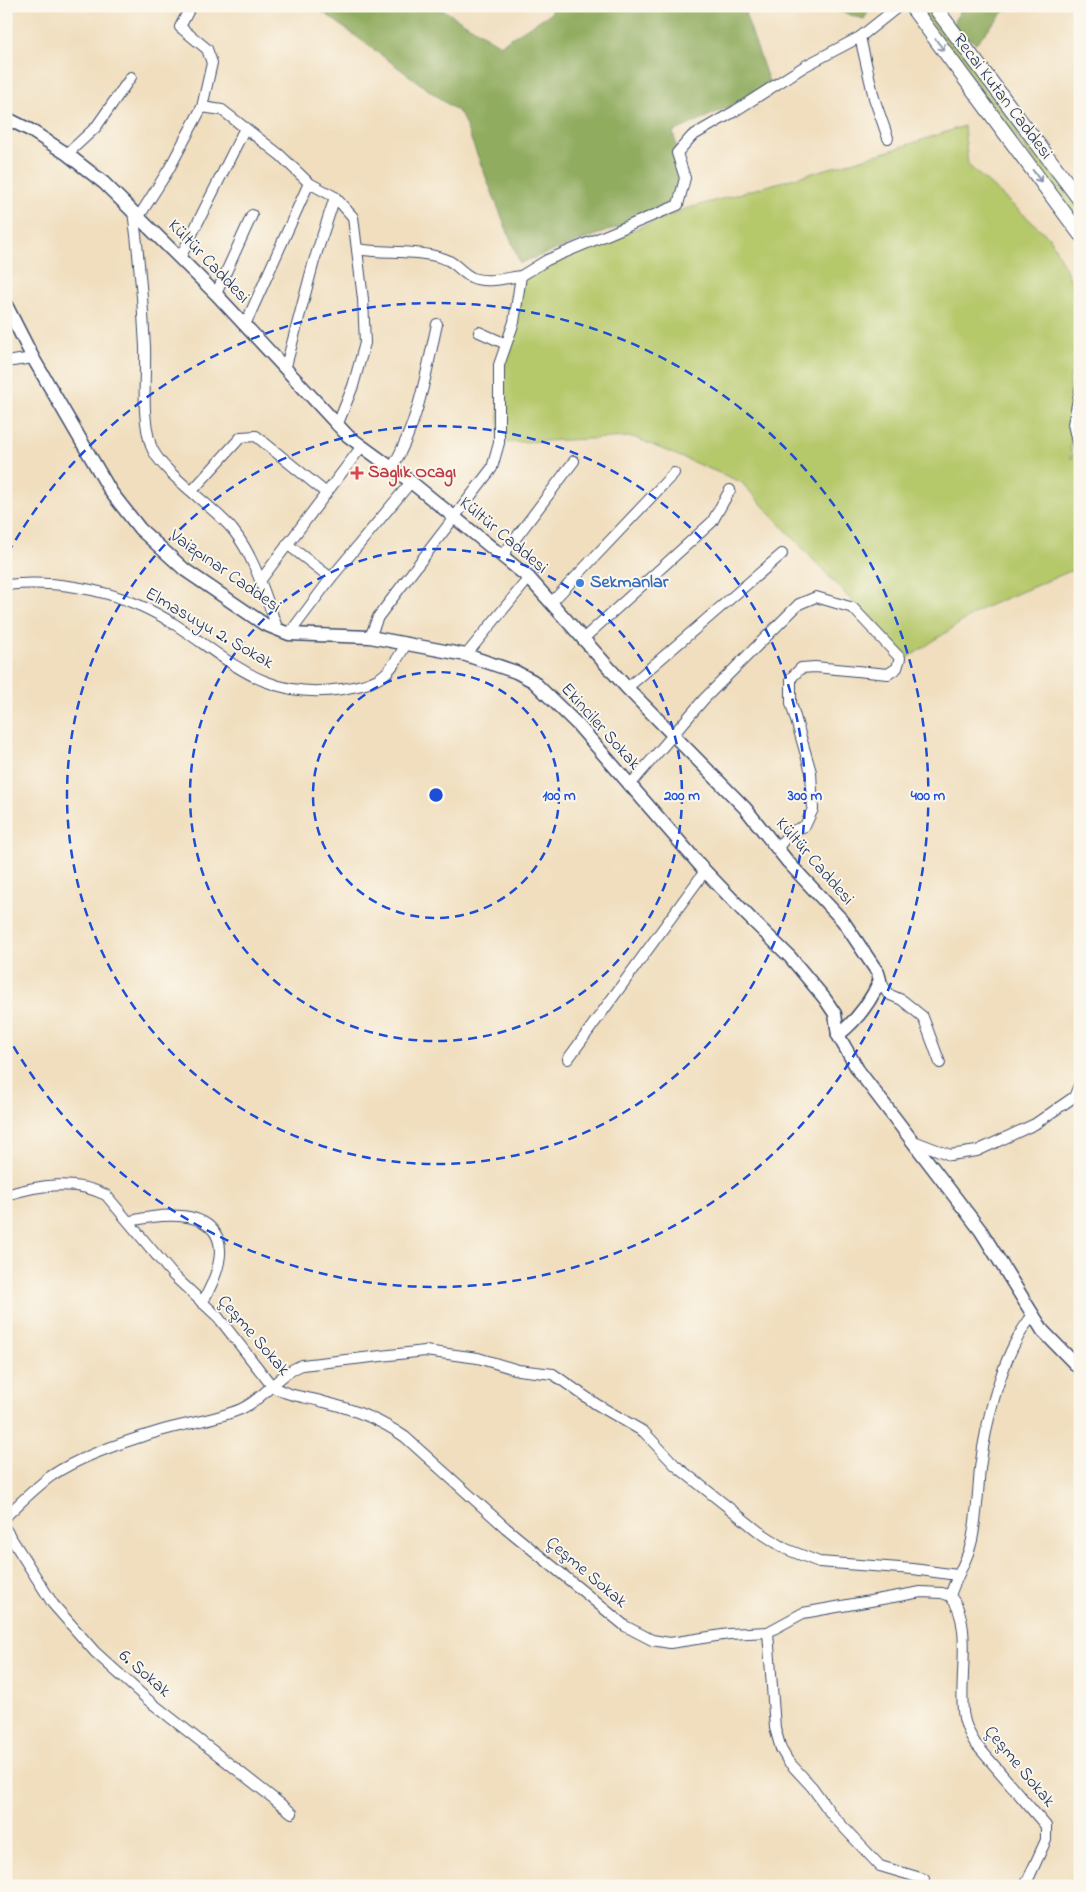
<svg xmlns="http://www.w3.org/2000/svg" width="1086" height="1892" font-family="'Indie Flower',sans-serif">
<style>
.green{fill:#b5c86b;stroke:#687c64}
.forest{fill:#90ac5f;stroke:#566e5e}
.lines{fill:none;stroke-linecap:round;stroke-linejoin:round}
.minor-casing{stroke:#3b496c;stroke-width:12}
.tertiary-casing{stroke:#3b496c;stroke-width:15}
.secondary-casing{stroke:#3b496c;stroke-width:16}
.minor{stroke:#fff;stroke-width:10}
.tertiary{stroke:#fff;stroke-width:12}
.secondary{stroke:#fff;stroke-width:14}
.oneway{stroke:#8d97ae}
.ring{fill:none;stroke:#1d4ed8;stroke-width:2.5;stroke-dasharray:9 6}
.health-dot{fill:#e0444e;stroke:#fbf7ec;stroke-width:2}
.shop-dot{fill:#3f7fe0;stroke:#fbf7ec;stroke-width:2}
.labels{text-anchor:middle;dominant-baseline:central;stroke-width:4;stroke-linejoin:round;paint-order:stroke}
.street-label{font-size:18px;fill:#1b2f5e;stroke:#fbf7ec}
.health-label{font-size:18px;font-weight:bold;fill:#be3a42;stroke:#fbf7ec;text-anchor:start}
.shop-label{font-size:18px;font-weight:bold;fill:#366cbe;stroke:#fbf7ec;text-anchor:start}
.centre{fill:#1d4ed8;stroke:#fbf7ec;stroke-width:2.5}
.ring-label{font-size:15px;text-anchor:middle;font-weight:bold;fill:#1d4ed8;stroke:#fbf7ec;stroke-width:4;stroke-linejoin:round;paint-order:stroke}
</style>
<rect width="100%" height="100%" fill="#fbf7ec"/>
<filter id="ink" filterUnits="userSpaceOnUse"><feTurbulence type="fractalNoise" baseFrequency=".02" numOctaves="2"/><feDisplacementMap in="SourceGraphic" scale="10" xChannelSelector="R" yChannelSelector="G"/><feConvolveMatrix kernelMatrix="1 2 1 2 8 2 1 2 1" color-interpolation-filters="sRGB"/></filter>
<filter id="wash" filterUnits="userSpaceOnUse"><feTurbulence type="fractalNoise" baseFrequency=".0096" numOctaves="4" result="noise"/><feDisplacementMap in="SourceGraphic" scale="20" xChannelSelector="R" yChannelSelector="G"/><feGaussianBlur stdDeviation="1.12" result="paint"/><feColorMatrix in="noise" values="0 0 0 0 0 0 0 0 0 0 0 0 0 0 0 0 0 1.4 0 .05"/><feComposite in="paint" operator="in"/></filter>
<g filter="url(#wash)">
<rect width="100%" height="100%" fill="#f0debe"/>
<g class="green">
<polygon points="919,6 928,6 1080,211 1080,222"/>
<polygon points="964,126 968,165 1050,238 1080,298 1080,369 1070,376 1071,459 1080,444 1080,567 983,608 906,659 741,482 633,437 499,443 499,365 521,276 682,210 886,152"/>
</g>
<g class="forest">
<polygon points="315,6 437,6 500,45 551,13 552,6 759,6 745,13 771,88 673,132 682,168 678,205 520,263 461,114"/>
<polygon points="821,6 872,6 864,19"/>
<polygon points="964,6 1009,6 976,43 950,27"/>
</g>
</g>
<g filter="url(#ink)">
<g class="lines">
<g class="minor-casing">
<g id="minor">
<polyline points="860,37 874,98 888,138"/>
<polyline points="202,107 222,110 280,155 309,183 335,197 353,217 363,299 365,343 353,386 337,426"/>
<polyline points="67,154 96,127 131,77"/>
<path d="M133 211C139 256 143 301 145 347 146 379 141 416 151 446 161 473 214 506 233 530 256 559 265 596 278 630"/>
<polyline points="138,218 169,169 202,107 212,63 207,49 180,27 191,6"/>
<path d="M357 249C386 254 417 249 445 259 455 262 462 273 471 277 485 284 506 278 521 276"/>
<polyline points="180,258 245,128"/>
<polyline points="216,294 252,215"/>
<polyline points="245,325 309,183"/>
<polyline points="479,332 506,344"/>
<polyline points="6,362 33,358"/>
<polyline points="286,366 314,261 335,197"/>
<polyline points="1078,446 1073,424 1080,390"/>
<path d="M392 468C418 424 426 374 437 324"/>
<polyline points="192,491 241,437 256,436 325,492"/>
<polyline points="287,544 331,578"/>
<polyline points="503,555 574,461"/>
<polyline points="260,581 362,446"/>
<path d="M6 585C50 580 101 588 141 606 215 639 250 704 342 689 380 683 388 677 406 644"/>
<polyline points="551,603 674,473"/>
<polyline points="289,634 331,578 411,482"/>
<polyline points="370,637 378,617 492,468 499,443 499,365 514,322 521,276 547,260 678,205 685,178 677,153 692,136 735,111 805,66 860,37 899,6"/>
<polyline points="584,638 712,522 730,490"/>
<polyline points="466,655 529,578"/>
<polyline points="627,688 782,554"/>
<polyline points="629,786 704,699 799,604 816,597 853,608 900,658 897,668 888,674 815,667 801,668 791,678 791,703 811,772 813,809 805,826 790,832 777,849"/>
<polyline points="880,980 888,994 902,1000 923,1017 940,1063"/>
<polyline points="568,1059 705,871"/>
<polyline points="911,1140 950,1155 977,1151 1035,1124 1074,1097 1080,1083"/>
<path d="M6 1195C39 1185 75 1179 106 1195L173 1275 218 1317 272 1386C287 1396 306 1397 324 1402 353 1409 381 1420 405 1437L506 1528 625 1626 652 1640 670 1643 729 1634 768 1632 803 1613 921 1592 942 1593 950 1596C975 1623 957 1685 964 1718 966 1727 970 1735 975 1743L1046 1826V1840L1025 1886"/>
<path d="M130 1221C204 1204 246 1227 202 1303"/>
<path d="M6 1516C21 1502 35 1488 51 1476 80 1456 126 1441 160 1431 186 1423 215 1420 241 1409 264 1399 278 1374 302 1365L425 1351 478 1358 518 1370 553 1374 596 1404 644 1432 675 1465 758 1531 786 1549 819 1562 913 1569 957 1575"/>
<polyline points="6,1530 53,1604 95,1652 148,1700 292,1813"/>
<path d="M950 1596C956 1576 968 1560 972 1540 977 1516 978 1492 980 1468 986 1421 1002 1352 1033 1315"/>
<polyline points="768,1632 775,1728 781,1749 788,1761 812,1787 832,1815 880,1866 924,1879"/>
</g>
</g>
<g class="tertiary-casing">
<g id="tertiary">
<path d="M6 118 30 130 67 154 104 183 216 294 348 436 411 482 529 578 627 688 745 808 788 862 843 921 878 973 880 980C871 1001 856 1021 838 1035"/>
<polyline points="6,305 33,358 111,492 140,529 185,570 264,624 289,634 370,637 466,655 516,672 533,681 578,725 705,871 750,918 790,957 825,999 835,1014 838,1035 858,1070 981,1231 1043,1331 1080,1369"/>
</g>
</g>
<g class="secondary-casing">
<g id="secondary">
<polyline points="911,6 1080,234"/>
<polyline points="934,6 1080,200"/>
</g>
</g>
<use href="#minor" class="minor"/>
<use href="#tertiary" class="tertiary"/>
<use href="#secondary" class="secondary"/>
</g>
<defs><path id="oneway-shaft" d="M-6 0H5M1.5-3L5.5 0L1.5 3" fill="none" stroke-width="1.6" stroke-linecap="round" stroke-linejoin="round" transform="scale(1.25)"/></defs>
<g class="oneway">
<use href="#oneway-shaft" transform="translate(940 45) rotate(53)"/>
<use href="#oneway-shaft" transform="translate(1037 176) rotate(54)"/>
</g>
</g>
<g class="ring">
<circle cx="436" cy="795" r="123"/>
<circle cx="436" cy="795" r="246"/>
<circle cx="436" cy="795" r="369"/>
<path d="M8 553A492 492 0 1 1 8 1037"/>
</g>
<path class="health-dot" d="M354.5 465.5h5v5h5v5h-5v5h-5v-5h-5v-5h5z"/>
<circle class="shop-dot" cx="580" cy="583" r="5"/>
<g class="labels">
<g class="street-label">
<text transform="translate(1002 97) rotate(53)">Recai Kutan Caddesi</text>
<text transform="translate(208 262) rotate(46)">Kültür Caddesi</text>
<text transform="translate(503 536) rotate(40)">Kültür Caddesi</text>
<text transform="translate(225 572) rotate(35)">Vaizpınar Caddesi</text>
<text transform="translate(209 629) rotate(30)">Elmasuyu 2. Sokak</text>
<text transform="translate(600 727) rotate(48)">Ekinciler Sokak</text>
<text transform="translate(814 862) rotate(49)">Kültür Caddesi</text>
<text transform="translate(253 1336) rotate(49)">Çeşme Sokak</text>
<text transform="translate(586 1573) rotate(40)">Çeşme Sokak</text>
<text transform="translate(144 1674) rotate(41)">6. Sokak</text>
<text transform="translate(1019 1767) rotate(50)">Çeşme Sokak</text>
</g>
<g class="health-label">
<text x="368" y="473">Saglık Ocagı</text>
</g>
<g class="shop-label">
<text x="590" y="583">Sekmanlar</text>
</g>
</g>
<circle cx="436" cy="795" r="8" class="centre"/>
<g class="ring-label">
<text x="559" y="800">100 m</text>
<text x="682" y="800">200 m</text>
<text x="805" y="800">300 m</text>
<text x="928" y="800">400 m</text>
</g>
<rect width="1086" height="1892" fill="none" stroke="#fbf7ec" stroke-width="25"/>
</svg>
